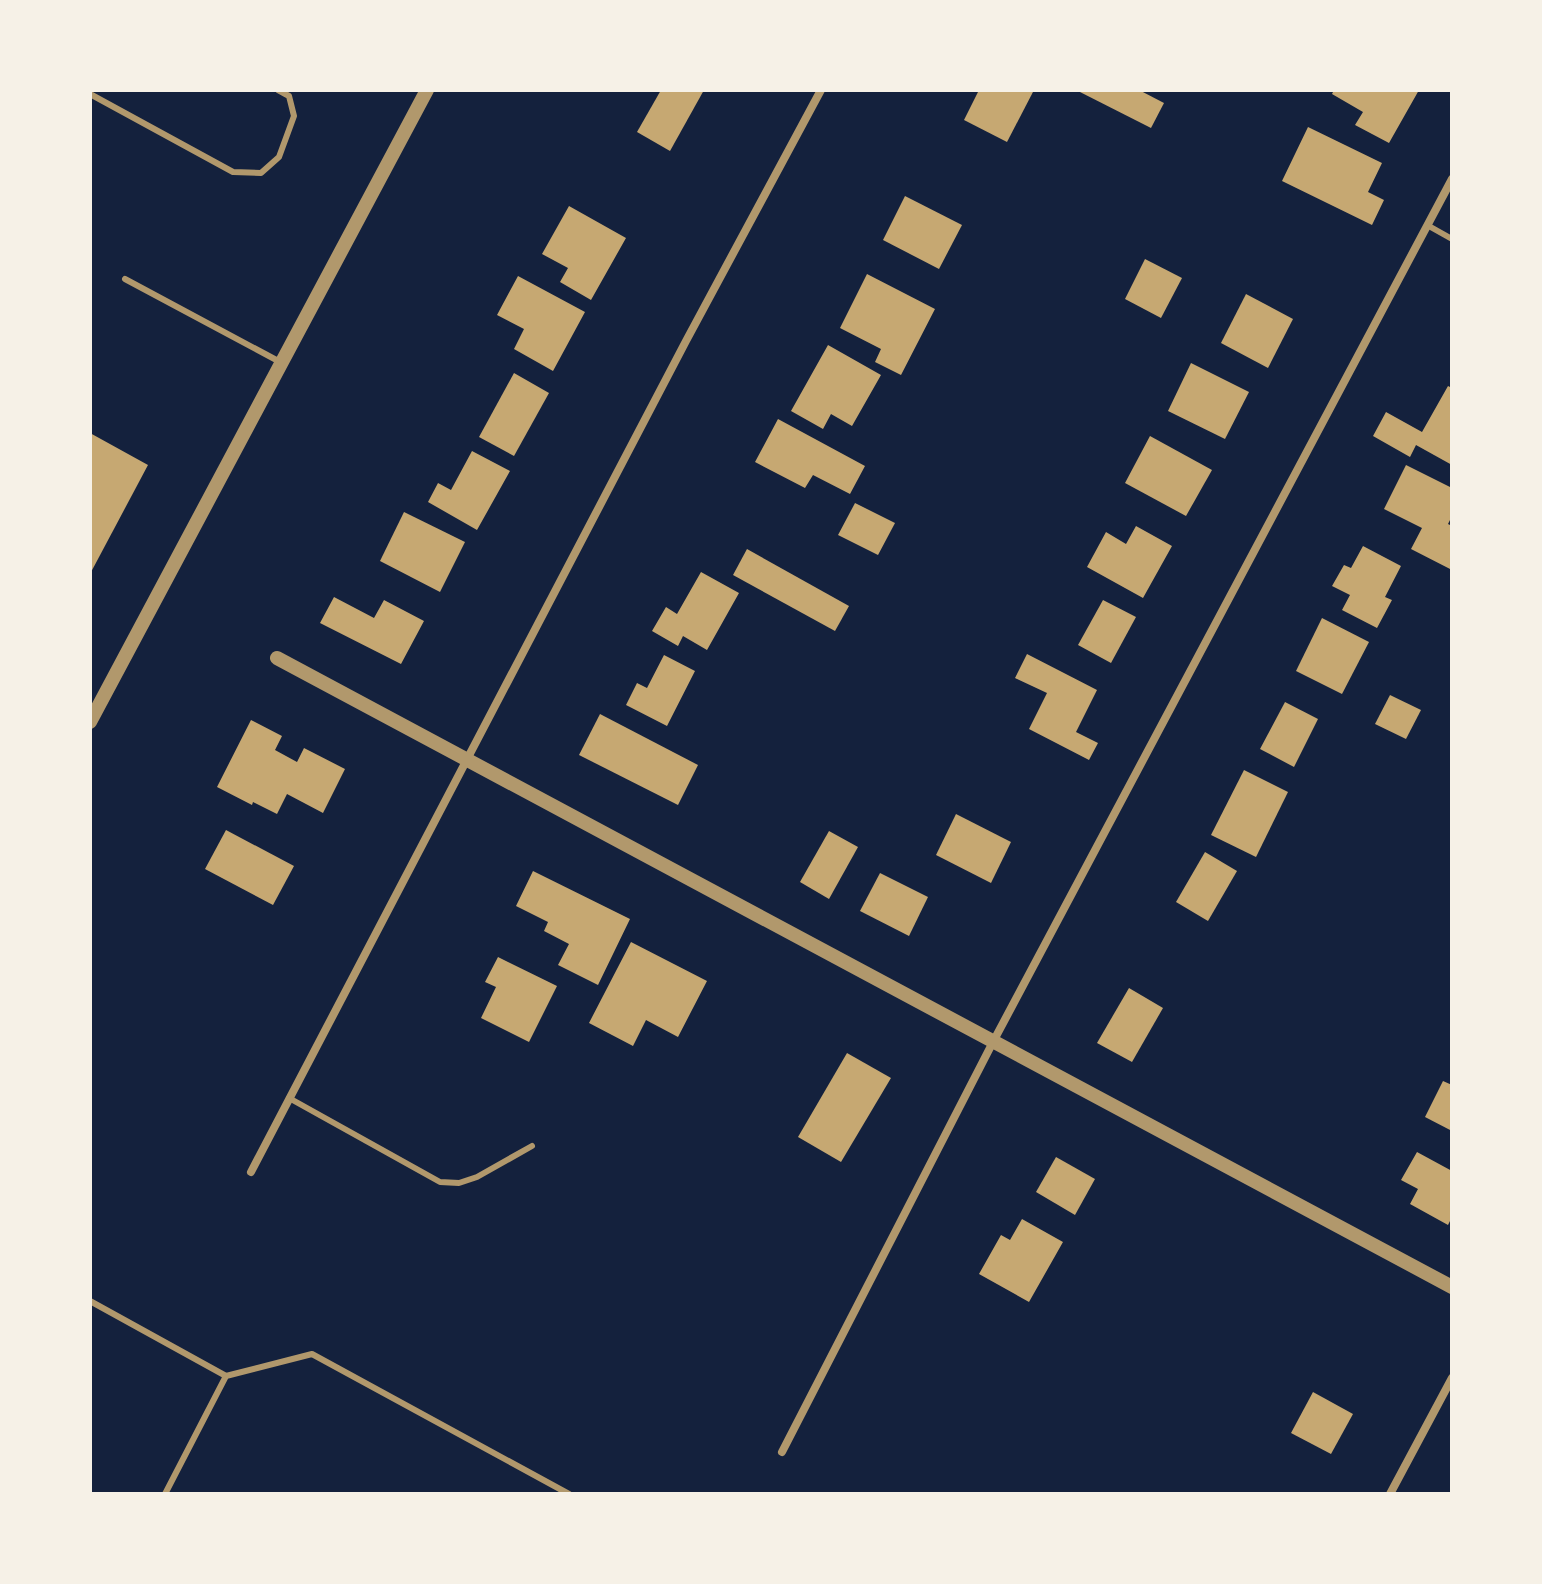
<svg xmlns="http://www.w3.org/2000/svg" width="1542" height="1584" font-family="'Titillium Web',sans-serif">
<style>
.building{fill:#c6a872}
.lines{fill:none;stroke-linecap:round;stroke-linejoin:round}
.service{stroke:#b1986c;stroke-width:6}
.minor{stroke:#b1986c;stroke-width:8}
.tertiary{stroke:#b1986c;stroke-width:14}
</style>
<rect width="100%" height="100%" fill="#14213d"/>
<g class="building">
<polygon points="661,90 704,90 670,151 637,132"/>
<polygon points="979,90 1034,90 1007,142 964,120"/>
<polygon points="1076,90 1139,90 1164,103 1151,128"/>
<polygon points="1334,90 1419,90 1389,143 1355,125 1363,112 1332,94"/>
<polygon points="1308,127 1382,163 1368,192 1384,200 1372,225 1282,181"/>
<polygon points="905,196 962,225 939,269 883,240"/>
<polygon points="569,206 626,238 591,300 560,282 568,268 542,254"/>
<polygon points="1145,259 1182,278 1161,318 1125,299"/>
<polygon points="867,274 935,309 901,375 875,362 881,349 840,328"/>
<polygon points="518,276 585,312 553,371 514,349 524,329 497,315"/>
<polygon points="1246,294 1293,319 1268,368 1221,343"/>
<polygon points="828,345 881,375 852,426 831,414 823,429 791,411"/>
<polygon points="1191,363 1249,392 1225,439 1168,411"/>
<polygon points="514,373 549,393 514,456 479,437"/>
<polygon points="1448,386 1452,388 1452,465 1416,445 1410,457 1373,436 1386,412 1422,432"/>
<polygon points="778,419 865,466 850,494 813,475 805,488 755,462"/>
<polygon points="90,433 148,465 90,574"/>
<polygon points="1150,436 1212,470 1186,516 1125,483"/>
<polygon points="472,451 510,471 477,530 428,502 438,483 451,490"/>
<polygon points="1406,465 1452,488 1452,516 1448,524 1452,526 1452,570 1411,549 1422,528 1384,509"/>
<polygon points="855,503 895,523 878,555 838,535"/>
<polygon points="404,512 465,542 440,592 380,561"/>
<polygon points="1136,526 1172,546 1143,598 1087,567 1106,532 1126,544"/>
<polygon points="1363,546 1401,566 1385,597 1392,600 1377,628 1342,610 1350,595 1332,586 1344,565 1351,568"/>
<polygon points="747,549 849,606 835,631 733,575"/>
<polygon points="701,572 739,593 707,650 683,636 678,646 652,631 666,607 677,614"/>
<polygon points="334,597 374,618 384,600 424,621 401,664 320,623"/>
<polygon points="1103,600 1136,617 1111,663 1078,645"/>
<polygon points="1322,618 1369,642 1342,694 1296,671"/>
<polygon points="1027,654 1097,690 1076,732 1098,743 1089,760 1029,729 1047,693 1015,678"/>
<polygon points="664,655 695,671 667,726 626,705 637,683 647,688"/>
<polygon points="1390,695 1421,710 1406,739 1375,724"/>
<polygon points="1285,702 1318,719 1294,767 1260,749"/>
<polygon points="600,714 698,765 678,805 579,755"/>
<polygon points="251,720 282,736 275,750 297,762 304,748 345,769 323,813 287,794 277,814 253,802 252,805 217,787"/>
<polygon points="1244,770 1288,792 1256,857 1211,835"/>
<polygon points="956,814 1011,842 991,883 936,855"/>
<polygon points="226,830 294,866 273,905 205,869"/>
<polygon points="829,831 858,847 829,899 800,882"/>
<polygon points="1205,852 1237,871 1208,921 1176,902"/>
<polygon points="533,871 630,919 598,985 558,965 569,944 544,931 548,922 516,906"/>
<polygon points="880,873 928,897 909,936 860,911"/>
<polygon points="631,942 707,981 678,1037 646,1020 633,1046 589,1023"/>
<polygon points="498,957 557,986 529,1042 481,1018 496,987 485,982"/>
<polygon points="1129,988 1163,1008 1132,1062 1097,1043"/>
<polygon points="847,1053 891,1078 841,1162 798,1137"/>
<polygon points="1443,1081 1452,1085 1452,1131 1425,1117"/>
<polygon points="1417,1152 1452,1171 1452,1217 1448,1225 1410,1204 1418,1189 1401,1180"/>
<polygon points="1056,1157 1095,1179 1075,1215 1036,1192"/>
<polygon points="1022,1219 1063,1242 1029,1302 979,1274 1001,1235 1010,1240"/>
<polygon points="1313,1392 1353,1414 1331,1454 1291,1433"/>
</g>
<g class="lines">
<g class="service">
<polyline points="90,94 233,172 261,173 279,157 294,116 289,96 278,90"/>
<polyline points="1427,225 1452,239"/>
<polyline points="125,279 282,363"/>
<polyline points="289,1098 440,1182 459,1183 477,1177 532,1146"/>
<polyline points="90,1301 226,1376"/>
<polyline points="165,1494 226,1376 312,1354 569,1494"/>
</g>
<g class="minor">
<polyline points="251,1172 686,341 821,90"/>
<polyline points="782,1452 993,1042 1452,179"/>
<polyline points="1390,1494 1452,1378"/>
</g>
<g class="tertiary">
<polyline points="277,658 1452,1287"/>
<polyline points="90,722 427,90"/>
</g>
</g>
<rect width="1542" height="1584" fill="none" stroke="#f6f1e7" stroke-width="184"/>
</svg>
